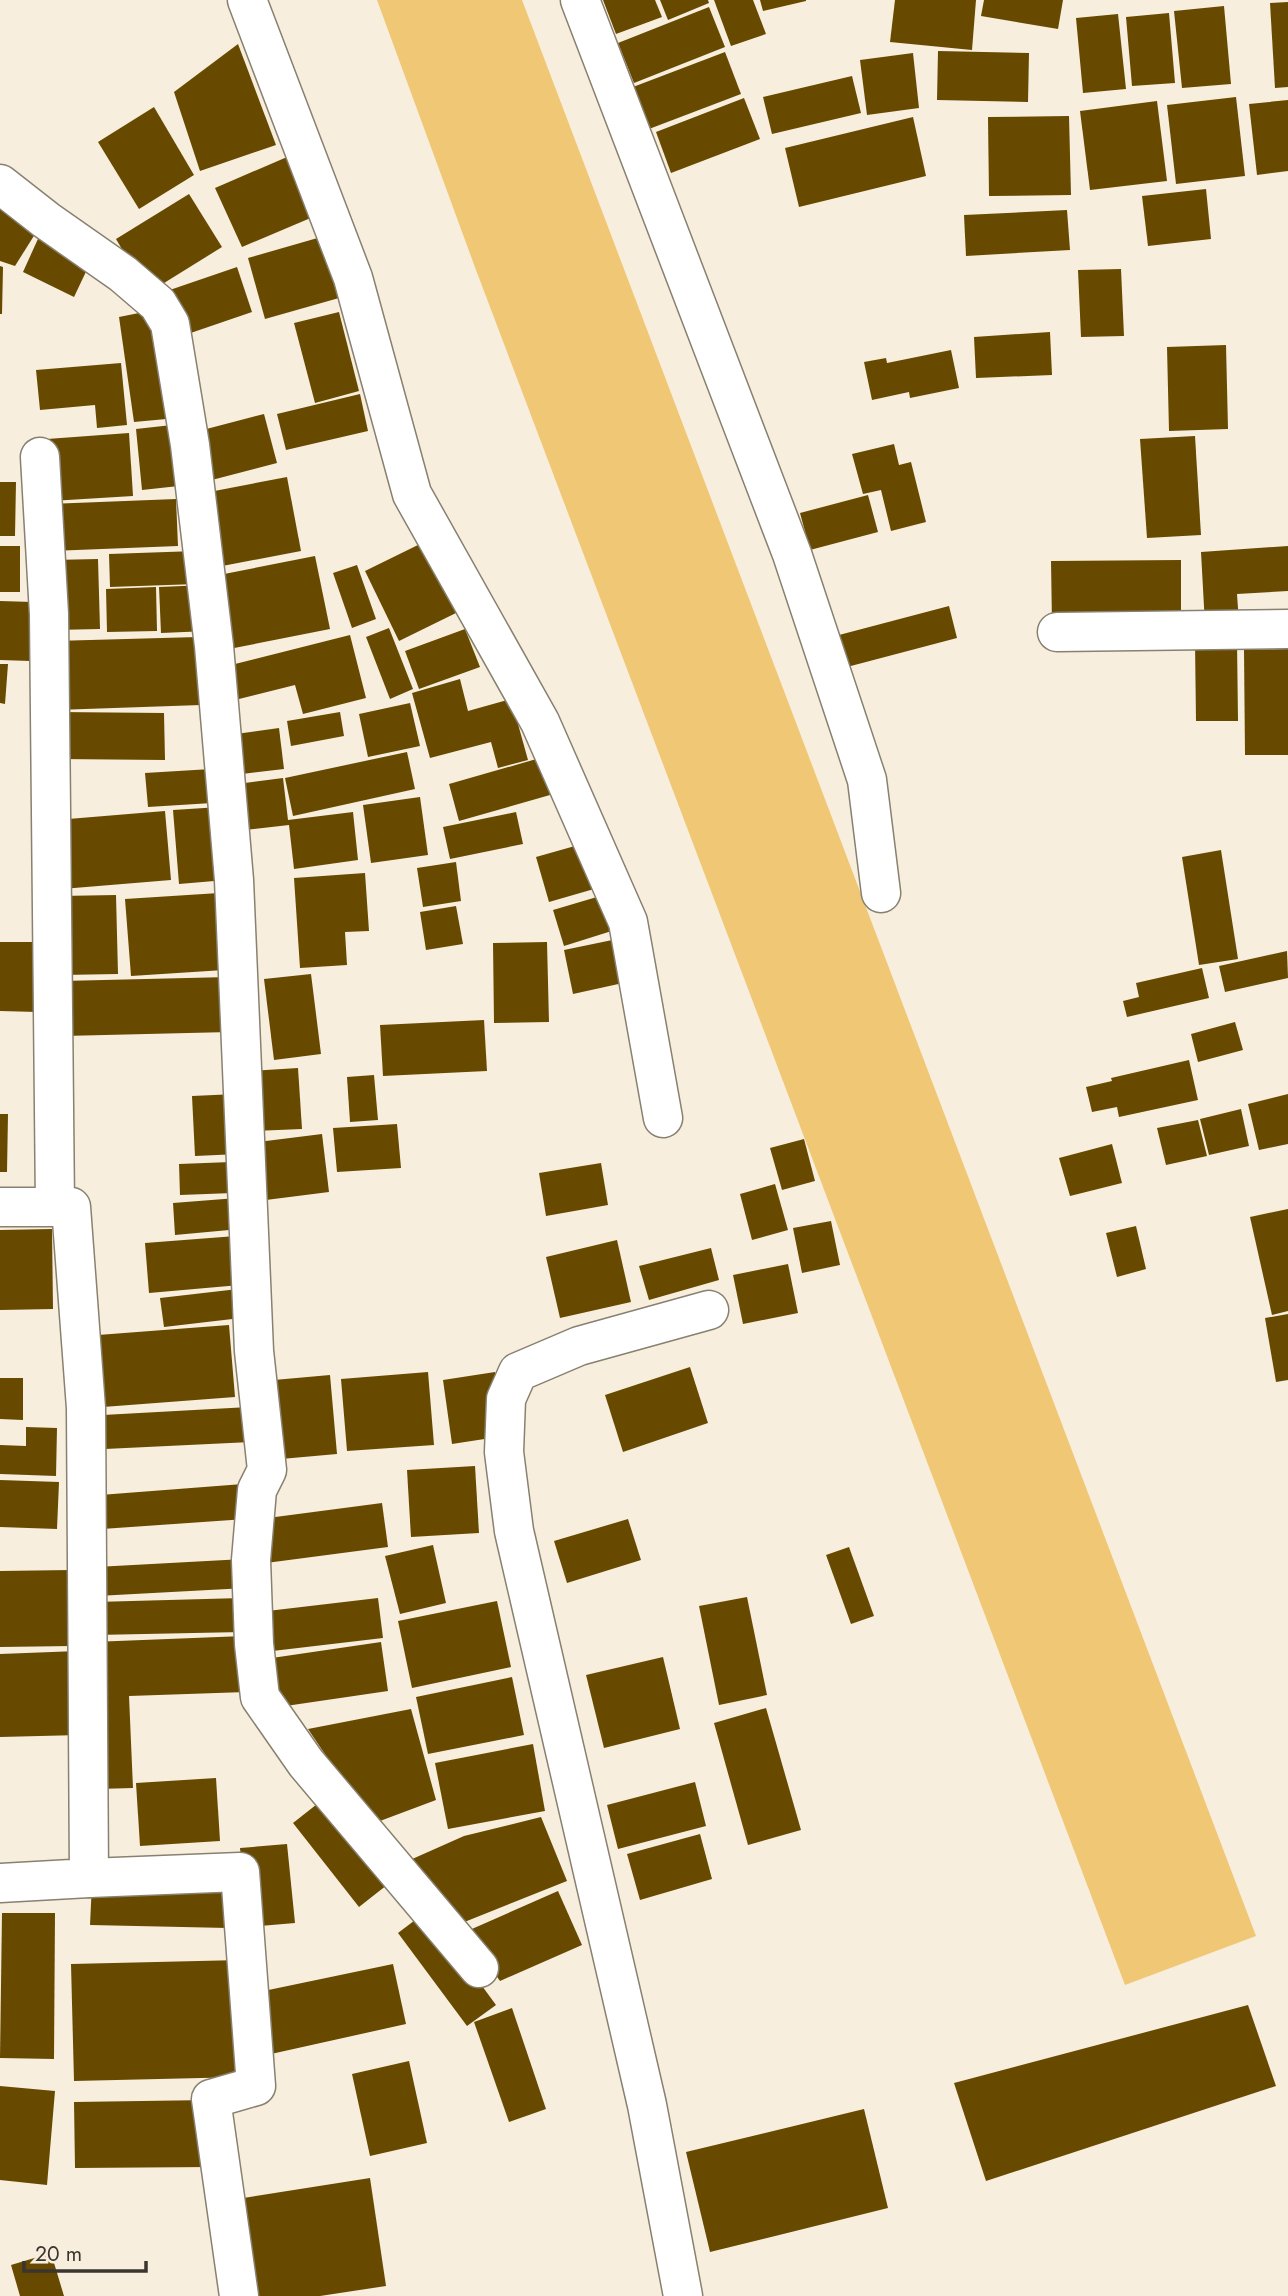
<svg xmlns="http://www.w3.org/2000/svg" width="1288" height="2296" font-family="Jost,sans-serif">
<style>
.water{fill:#f0c775}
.building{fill:#674a00}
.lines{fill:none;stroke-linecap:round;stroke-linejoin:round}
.minor-casing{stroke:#888070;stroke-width:41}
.minor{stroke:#fff;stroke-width:38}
</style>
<rect width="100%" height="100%" fill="#f8eedd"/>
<polygon class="water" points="377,0 522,0 1256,1936 1125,1985 476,270"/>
<g class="building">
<polygon points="603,0 655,0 662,17 616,34"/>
<polygon points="660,0 708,0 709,3 668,20"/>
<polygon points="714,0 753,0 766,34 731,46"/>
<polygon points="760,0 806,0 806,1 763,11"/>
<polygon points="895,0 976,0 972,50 890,42"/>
<polygon points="984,0 1063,0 1058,29 981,16"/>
<polygon points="1288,2 1288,87 1275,88 1270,3"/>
<polygon points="1224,6 1231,84 1182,88 1174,11"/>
<polygon points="709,7 725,47 634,83 618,43"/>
<polygon points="1169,13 1175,83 1132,86 1126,17"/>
<polygon points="1118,14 1126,89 1083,93 1076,18"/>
<polygon points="238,44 276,145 200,171 174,92"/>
<polygon points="938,51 1029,53 1028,102 937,100"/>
<polygon points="725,52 741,94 649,129 633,87"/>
<polygon points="913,53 919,108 867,115 860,60"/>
<polygon points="852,76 861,113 772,134 763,97"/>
<polygon points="1236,97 1245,176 1176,184 1167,105"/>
<polygon points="744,98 760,139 671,173 656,132"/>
<polygon points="1288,100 1288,171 1257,175 1249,104"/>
<polygon points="1157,101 1167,181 1090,190 1080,111"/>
<polygon points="154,107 194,175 139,209 98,142"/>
<polygon points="1069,116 1071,195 989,196 988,117"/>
<polygon points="913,117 926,176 799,207 785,148"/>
<polygon points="294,154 320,214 242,247 215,188"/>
<polygon points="1206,189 1211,239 1148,246 1142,196"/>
<polygon points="0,193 42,223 15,266 0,261"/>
<polygon points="189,194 222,247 148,293 116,239"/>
<polygon points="1067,210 1070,250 966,256 964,215"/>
<polygon points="42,230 92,259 74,297 23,272"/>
<polygon points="328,235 346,296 265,319 248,258"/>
<polygon points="0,266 3,267 2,314 0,314"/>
<polygon points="237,267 252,312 176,338 161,293"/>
<polygon points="1121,269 1124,336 1081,337 1078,270"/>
<polygon points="154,310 177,418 134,422 119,317"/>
<polygon points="339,312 359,391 315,403 294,323"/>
<polygon points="1050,332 1052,375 976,378 974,337"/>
<polygon points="1226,345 1228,429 1169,431 1167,347"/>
<polygon points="951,350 959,388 910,398 909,392 872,400 864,362 886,358 887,363"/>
<polygon points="121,363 127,425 97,428 95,405 40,410 36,370"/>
<polygon points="360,394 368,431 286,450 277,414"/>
<polygon points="264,414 277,463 208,481 195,432"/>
<polygon points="181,424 188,485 142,490 136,429"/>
<polygon points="129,433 133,496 51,501 47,439"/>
<polygon points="1195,436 1201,535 1147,538 1140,439"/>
<polygon points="894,444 899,465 911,462 926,522 891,531 881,490 863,494 852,454"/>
<polygon points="287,477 301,551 217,567 204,493"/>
<polygon points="0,482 16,482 15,536 0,536"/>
<polygon points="868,495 878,532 810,550 800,513"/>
<polygon points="176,499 178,546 51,551 49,504"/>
<polygon points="422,543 456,613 399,641 365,571"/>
<rect x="0" y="546" width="20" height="46"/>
<polygon points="1288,546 1288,591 1237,594 1239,623 1205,625 1201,552"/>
<polygon points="196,551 197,584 110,587 109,554"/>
<polygon points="315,556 330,629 224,650 209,577"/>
<polygon points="98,559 100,629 54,630 53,560"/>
<polygon points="1181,560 1181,622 1052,624 1051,561"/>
<polygon points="357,565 376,619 352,628 333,573"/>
<polygon points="206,585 208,631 161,633 159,587"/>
<polygon points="156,587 157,631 107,632 106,589"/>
<polygon points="0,601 33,602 30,661 0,660"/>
<polygon points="949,606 957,638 847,667 839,635"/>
<polygon points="389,628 413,689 390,699 366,637"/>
<polygon points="465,629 480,667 419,689 405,651"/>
<polygon points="350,635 366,698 303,714 295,685 227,702 219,668"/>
<polygon points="198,637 201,705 56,710 54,641"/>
<polygon points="1237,641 1238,721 1196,721 1195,642"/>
<polygon points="1288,649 1288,755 1245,755 1244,650"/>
<polygon points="0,664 8,664 5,704 0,703"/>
<polygon points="460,679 468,711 511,699 528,760 498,768 491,742 430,758 412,693"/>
<polygon points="410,703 420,746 368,757 359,714"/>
<polygon points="58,712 164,713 165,760 58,759"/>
<polygon points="340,712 344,736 291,746 287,721"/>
<polygon points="279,728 284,769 242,774 236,734"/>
<polygon points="407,752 415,789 293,816 285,778"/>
<polygon points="540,758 550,795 459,821 449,784"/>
<polygon points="211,769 212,803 148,807 145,773"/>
<polygon points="283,778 288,820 353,812 358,860 294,869 289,825 236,831 230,785"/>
<polygon points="420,797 428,855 371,863 363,805"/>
<polygon points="220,807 226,880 179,884 173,810"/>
<polygon points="165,811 171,880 62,889 56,820"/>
<polygon points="516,812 523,844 450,859 443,827"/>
<polygon points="582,844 594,889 549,902 536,857"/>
<polygon points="1221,850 1238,959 1199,965 1182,857"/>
<polygon points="456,862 461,901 423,907 417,868"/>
<polygon points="365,873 369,931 345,932 347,965 300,968 294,878"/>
<polygon points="219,893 224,970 131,976 125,899"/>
<polygon points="607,894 618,929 564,946 553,910"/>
<polygon points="116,895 118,974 62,975 60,896"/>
<polygon points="456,906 463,944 426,950 420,912"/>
<polygon points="622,938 632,981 573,994 564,950"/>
<polygon points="0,942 37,942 37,1012 0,1011"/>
<polygon points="547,942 549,1022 494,1023 493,943"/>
<polygon points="1287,951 1288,978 1225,992 1219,966"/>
<polygon points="1202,968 1209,998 1127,1017 1123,1001 1139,997 1136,983"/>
<polygon points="311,974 321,1054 274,1060 264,979"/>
<polygon points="229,977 230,1032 63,1036 62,981"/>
<polygon points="484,1020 487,1071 383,1076 380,1025"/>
<polygon points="1235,1022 1243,1050 1198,1062 1191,1034"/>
<polygon points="1189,1060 1198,1100 1119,1117 1117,1107 1092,1112 1086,1087 1112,1081 1111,1078"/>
<polygon points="298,1068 302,1129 251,1131 248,1071"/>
<polygon points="374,1075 378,1120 350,1122 347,1077"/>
<polygon points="236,1094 239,1154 195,1156 192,1096"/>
<polygon points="1288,1094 1288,1144 1259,1150 1248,1104"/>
<polygon points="1241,1109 1249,1146 1209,1155 1200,1119"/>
<polygon points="0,1114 8,1114 7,1172 0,1172"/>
<polygon points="1198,1120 1207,1156 1166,1165 1157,1128"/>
<polygon points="397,1124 401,1168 337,1172 333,1128"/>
<polygon points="322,1134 329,1192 258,1201 251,1143"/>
<polygon points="804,1139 815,1181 782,1190 770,1148"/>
<polygon points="1112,1144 1122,1183 1070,1196 1059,1158"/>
<polygon points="231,1162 233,1193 180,1195 179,1164"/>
<polygon points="601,1163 608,1205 546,1216 539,1173"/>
<polygon points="775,1184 788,1230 752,1240 740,1194"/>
<polygon points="237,1198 240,1229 175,1235 173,1203"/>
<polygon points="1288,1209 1288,1311 1272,1315 1250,1217"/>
<polygon points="831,1221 840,1265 802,1273 793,1228"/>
<polygon points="1136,1226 1146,1269 1117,1277 1106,1233"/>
<polygon points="52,1229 53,1309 0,1310 0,1230"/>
<polygon points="236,1236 240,1285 149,1293 145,1243"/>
<polygon points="617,1240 631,1302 560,1318 546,1257"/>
<polygon points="711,1248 719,1280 649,1300 639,1266"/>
<polygon points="788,1264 798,1313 743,1324 733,1275"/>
<polygon points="238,1289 241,1318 164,1327 160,1298"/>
<polygon points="1288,1314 1288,1380 1276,1382 1265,1318"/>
<polygon points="229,1325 235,1397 103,1407 98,1335"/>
<polygon points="690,1367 708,1423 623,1452 605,1395"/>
<polygon points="428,1372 434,1445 347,1451 341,1379"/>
<polygon points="495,1372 504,1436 452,1444 443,1380"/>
<polygon points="330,1375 337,1454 281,1459 274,1380"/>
<polygon points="0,1378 23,1378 23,1420 0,1419"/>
<polygon points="249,1407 251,1442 105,1449 103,1415"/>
<polygon points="26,1427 57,1428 56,1476 0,1474 0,1445 26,1446"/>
<polygon points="475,1466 479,1533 411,1537 407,1470"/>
<polygon points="0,1480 59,1482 57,1529 0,1527"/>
<polygon points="243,1484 246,1519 102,1529 100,1495"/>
<polygon points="382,1503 388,1547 266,1563 260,1519"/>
<polygon points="628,1519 641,1560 567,1583 554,1541"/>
<polygon points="433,1545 446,1603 400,1614 385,1556"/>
<polygon points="849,1547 874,1616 851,1624 826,1555"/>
<polygon points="244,1559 246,1588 97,1596 96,1567"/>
<polygon points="71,1570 72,1646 0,1647 0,1571"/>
<polygon points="747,1597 767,1695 719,1705 699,1606"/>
<polygon points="242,1598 243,1632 95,1635 95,1602"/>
<polygon points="378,1598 383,1638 264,1652 259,1612"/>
<polygon points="497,1601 511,1667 412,1688 398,1621"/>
<polygon points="244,1636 246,1692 129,1696 133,1788 98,1789 92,1642"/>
<polygon points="381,1642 388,1691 272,1708 265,1659"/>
<polygon points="78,1651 80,1735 0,1737 0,1654"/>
<polygon points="663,1657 680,1729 604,1748 586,1675"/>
<polygon points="512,1677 524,1735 428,1754 416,1697"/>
<polygon points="766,1708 801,1830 748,1845 714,1723"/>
<polygon points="411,1709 436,1800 372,1824 308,1729"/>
<polygon points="533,1744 545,1811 448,1829 435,1763"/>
<polygon points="216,1778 220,1841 140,1846 136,1783"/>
<polygon points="695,1782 706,1826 618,1849 607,1805"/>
<polygon points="326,1797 392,1881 359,1907 293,1823"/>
<polygon points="541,1817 567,1881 452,1927 401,1864 464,1836"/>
<polygon points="700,1834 712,1879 640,1900 627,1854"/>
<polygon points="287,1844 295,1923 248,1927 240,1848"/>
<polygon points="92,1883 229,1885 228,1928 90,1925"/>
<polygon points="558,1891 582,1945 500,1981 465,1932"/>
<polygon points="427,1911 496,2005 467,2026 398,1933"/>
<polygon points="2,1913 55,1913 54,2059 0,2058"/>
<polygon points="241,1960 244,2077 74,2081 71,1964"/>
<polygon points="393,1964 406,2024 262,2056 249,1994"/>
<polygon points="1248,2005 1276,2086 986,2181 954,2083"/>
<polygon points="512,2008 546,2109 509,2122 474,2022"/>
<polygon points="409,2061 427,2143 370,2156 352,2074"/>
<polygon points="0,2086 55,2091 47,2185 0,2180"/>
<polygon points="210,2100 211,2167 75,2168 74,2102"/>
<polygon points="864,2109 888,2208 710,2252 686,2152"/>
<polygon points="370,2178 386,2286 320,2296 246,2296 231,2200"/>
<polygon points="51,2253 64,2296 20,2296 11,2265"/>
</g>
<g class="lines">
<g class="minor-casing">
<g id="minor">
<polyline points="247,0 353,278 412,494 540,722 628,922 663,1118"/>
<polyline points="580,0 792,554 867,780 881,893"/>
<polyline points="0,184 46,220 123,274 158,304 170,324 190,445 214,646 234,880 254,1351 267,1470 257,1490 251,1560 254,1644 260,1697 306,1763 479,1968"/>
<polyline points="40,457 49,614 55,1207"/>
<polyline points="1057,632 1288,629"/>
<polyline points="0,1207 71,1207 86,1408 89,1878 0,1883"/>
<polyline points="89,1878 240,1872 256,2086 211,2099 239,2296"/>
<polyline points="683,2296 647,2105 514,1531 504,1452 506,1399 518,1372 579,1346 709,1310"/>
</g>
</g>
<use href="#minor" class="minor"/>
</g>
<path d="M24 2261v10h122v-10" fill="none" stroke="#3a362f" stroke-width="3.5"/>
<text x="35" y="2261" font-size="21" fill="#3a362f" stroke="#f8eedd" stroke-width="5" paint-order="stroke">20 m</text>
</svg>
